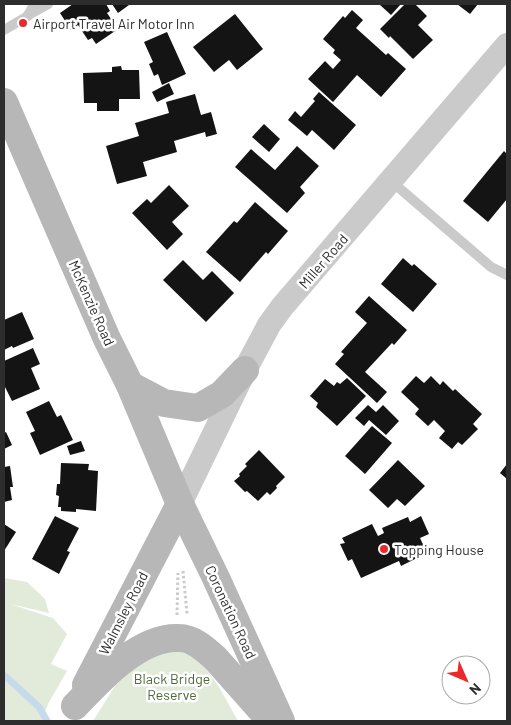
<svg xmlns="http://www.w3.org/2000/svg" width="511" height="725" font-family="Barlow,sans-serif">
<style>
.green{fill:#e2ebda}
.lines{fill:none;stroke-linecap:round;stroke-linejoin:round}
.stream{stroke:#c5dbec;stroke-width:7}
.building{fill:#141414}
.path{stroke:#cacaca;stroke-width:3;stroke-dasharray:2.5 2.5;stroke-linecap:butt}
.service{stroke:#cacaca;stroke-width:10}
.tertiary{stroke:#cacaca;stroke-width:24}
.secondary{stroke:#b7b7b7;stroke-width:28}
.poi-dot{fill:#ea292c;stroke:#fff;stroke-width:2}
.labels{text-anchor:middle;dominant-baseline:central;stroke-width:5;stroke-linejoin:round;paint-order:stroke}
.poi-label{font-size:14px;fill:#2d2d2d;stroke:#fff;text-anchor:start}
.street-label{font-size:14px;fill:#2d2d2d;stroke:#fff}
.park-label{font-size:14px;fill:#4d6a39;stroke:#fff}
</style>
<rect width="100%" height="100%" fill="#fff"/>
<g class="green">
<polygon points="4,578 27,582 45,599 49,613 10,604 53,618 67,634 51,664 67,671 49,702 41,721 4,721"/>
<polygon points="176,650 199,659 219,687 238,721 93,721 115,686 133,669 151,654"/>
</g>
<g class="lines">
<polyline class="stream" points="4,675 39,707 47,721"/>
</g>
<g class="building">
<polygon points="73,4 106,4 110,11 107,13 118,29 96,44 92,38 88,40 78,25 71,30 60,13"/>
<polygon points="112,4 128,4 129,5 118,13"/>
<polygon points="379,4 401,4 391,15"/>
<polygon points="405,4 415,4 427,16 418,25 433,40 413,59 390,36 389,38 380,29"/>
<polygon points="457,4 478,4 470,14"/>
<polygon points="352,10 363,20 356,28 386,55 388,53 406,69 381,97 357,75 333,102 308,79 325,61 333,69 341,60 333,53 335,50 323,39 343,16 345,18"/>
<polygon points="235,14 263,49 237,70 229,60 214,72 193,47"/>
<polygon points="167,32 186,74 162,85 158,74 154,76 149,64 153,62 144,42"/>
<polygon points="121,66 122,70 139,70 140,99 119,99 119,111 97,111 97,103 84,103 83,73 112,72 112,67"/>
<polygon points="169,83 174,94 157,102 152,92"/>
<polygon points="319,92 356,125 334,150 312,130 307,136 288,120 295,111 301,117 315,101 313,99"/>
<polygon points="195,94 201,115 211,112 217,134 206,137 205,132 174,141 177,152 143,162 147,176 117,184 106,146 139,136 135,123 169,113 166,102"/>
<polygon points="264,124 280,139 269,152 252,137"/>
<polygon points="297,146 319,166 300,187 305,193 287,213 235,167 251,149 275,170"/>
<polygon points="504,151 507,154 507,199 488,222 463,201"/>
<polygon points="169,185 189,206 172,222 183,234 167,250 132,213 147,199 151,203"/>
<polygon points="255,202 288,231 268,254 266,252 240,282 206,252 234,221 237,223"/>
<polygon points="403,258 412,266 414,264 437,284 413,312 381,284"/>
<polygon points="183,260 203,280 212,271 234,293 206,322 163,280"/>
<polygon points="369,296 407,330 394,345 392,343 365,372 387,392 377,403 335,364 344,354 341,352 367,323 355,312"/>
<polygon points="22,312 34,339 13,348 12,346 4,350 4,320"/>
<polygon points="33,348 40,364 31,368 40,389 12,401 4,385 4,361"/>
<polygon points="416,376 424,383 431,376 440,385 443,381 453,391 455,389 482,414 473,424 478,429 462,445 458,442 452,449 439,438 445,431 434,420 428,426 415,414 419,409 401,392"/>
<polygon points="347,378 366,396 337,426 316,407 318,403 310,396 325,379 334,386 337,382 340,384"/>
<polygon points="49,401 57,417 61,415 73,440 40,455 30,433 35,431 26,412"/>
<polygon points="368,405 376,412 383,405 399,421 386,435 369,420 364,426 355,418"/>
<polygon points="372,426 392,443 365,474 345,456"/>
<polygon points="6,432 12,445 4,449 4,433"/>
<polygon points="81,441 85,451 70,455 67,446"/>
<polygon points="259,450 285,477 276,486 277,488 270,495 267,492 258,501 247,491 245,492 234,481 240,476 239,474 247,466 245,464"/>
<polygon points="398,460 425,486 405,506 397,499 388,508 369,490"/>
<polygon points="61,463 89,464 88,470 98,471 96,511 76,509 76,512 61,511 61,507 58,507 59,496 56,495 57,484 60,484"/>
<polygon points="507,464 507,479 500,473"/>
<polygon points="10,466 13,487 10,487 12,500 4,502 4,467"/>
<polygon points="55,516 79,528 67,551 70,552 59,574 32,559"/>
<polygon points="421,516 429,534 420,538 427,553 401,566 399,561 361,578 352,559 348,561 340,544 345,543 342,538 372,524 378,536 384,533 382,528 408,517 410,522"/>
<polygon points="4,524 16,532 4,551"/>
</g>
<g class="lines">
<g class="path">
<polyline points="183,571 187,614"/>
<polyline points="177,615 178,573"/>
</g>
<g class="service">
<polyline points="28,15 48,4"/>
<polyline points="4,30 28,16 34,4"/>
<polyline points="391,181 491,267 507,275"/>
</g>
<polyline class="tertiary" points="180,504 245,370 269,325 282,307 507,45"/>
<g class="secondary">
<polyline points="4,102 107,339 130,385 180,504 216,578 281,721"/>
<polyline points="130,385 164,403 198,408 222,394 245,370"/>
<polyline points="86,685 180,504"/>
<path d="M75 706C100 680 139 636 179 638 193 638 205 649 215 658L271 721"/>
</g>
</g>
<g class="poi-dot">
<circle cx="23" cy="23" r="5"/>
<circle cx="384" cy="549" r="5"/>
</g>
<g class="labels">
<g class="poi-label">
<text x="33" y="23">Airport Travel Air Motor Inn</text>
<text x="394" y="549">Topping House</text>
</g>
<g class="street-label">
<text transform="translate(323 261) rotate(-49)">Miller Road</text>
<text transform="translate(92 303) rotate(66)">McKenzie Road</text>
<text transform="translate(231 612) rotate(65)">Coronation Road</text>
<text transform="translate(123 613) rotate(-63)">Walmsley Road</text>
</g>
<g class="park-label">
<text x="172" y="678">Black Bridge<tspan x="172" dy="16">Reserve</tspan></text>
</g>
</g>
<rect width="511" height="725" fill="none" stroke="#2d2d2d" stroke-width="10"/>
<g transform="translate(466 680) rotate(135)"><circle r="24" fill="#ffffff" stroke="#ababab"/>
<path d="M0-4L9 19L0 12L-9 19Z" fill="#ea292c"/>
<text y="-8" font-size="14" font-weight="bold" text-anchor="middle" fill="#2d2d2d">N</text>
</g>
</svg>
